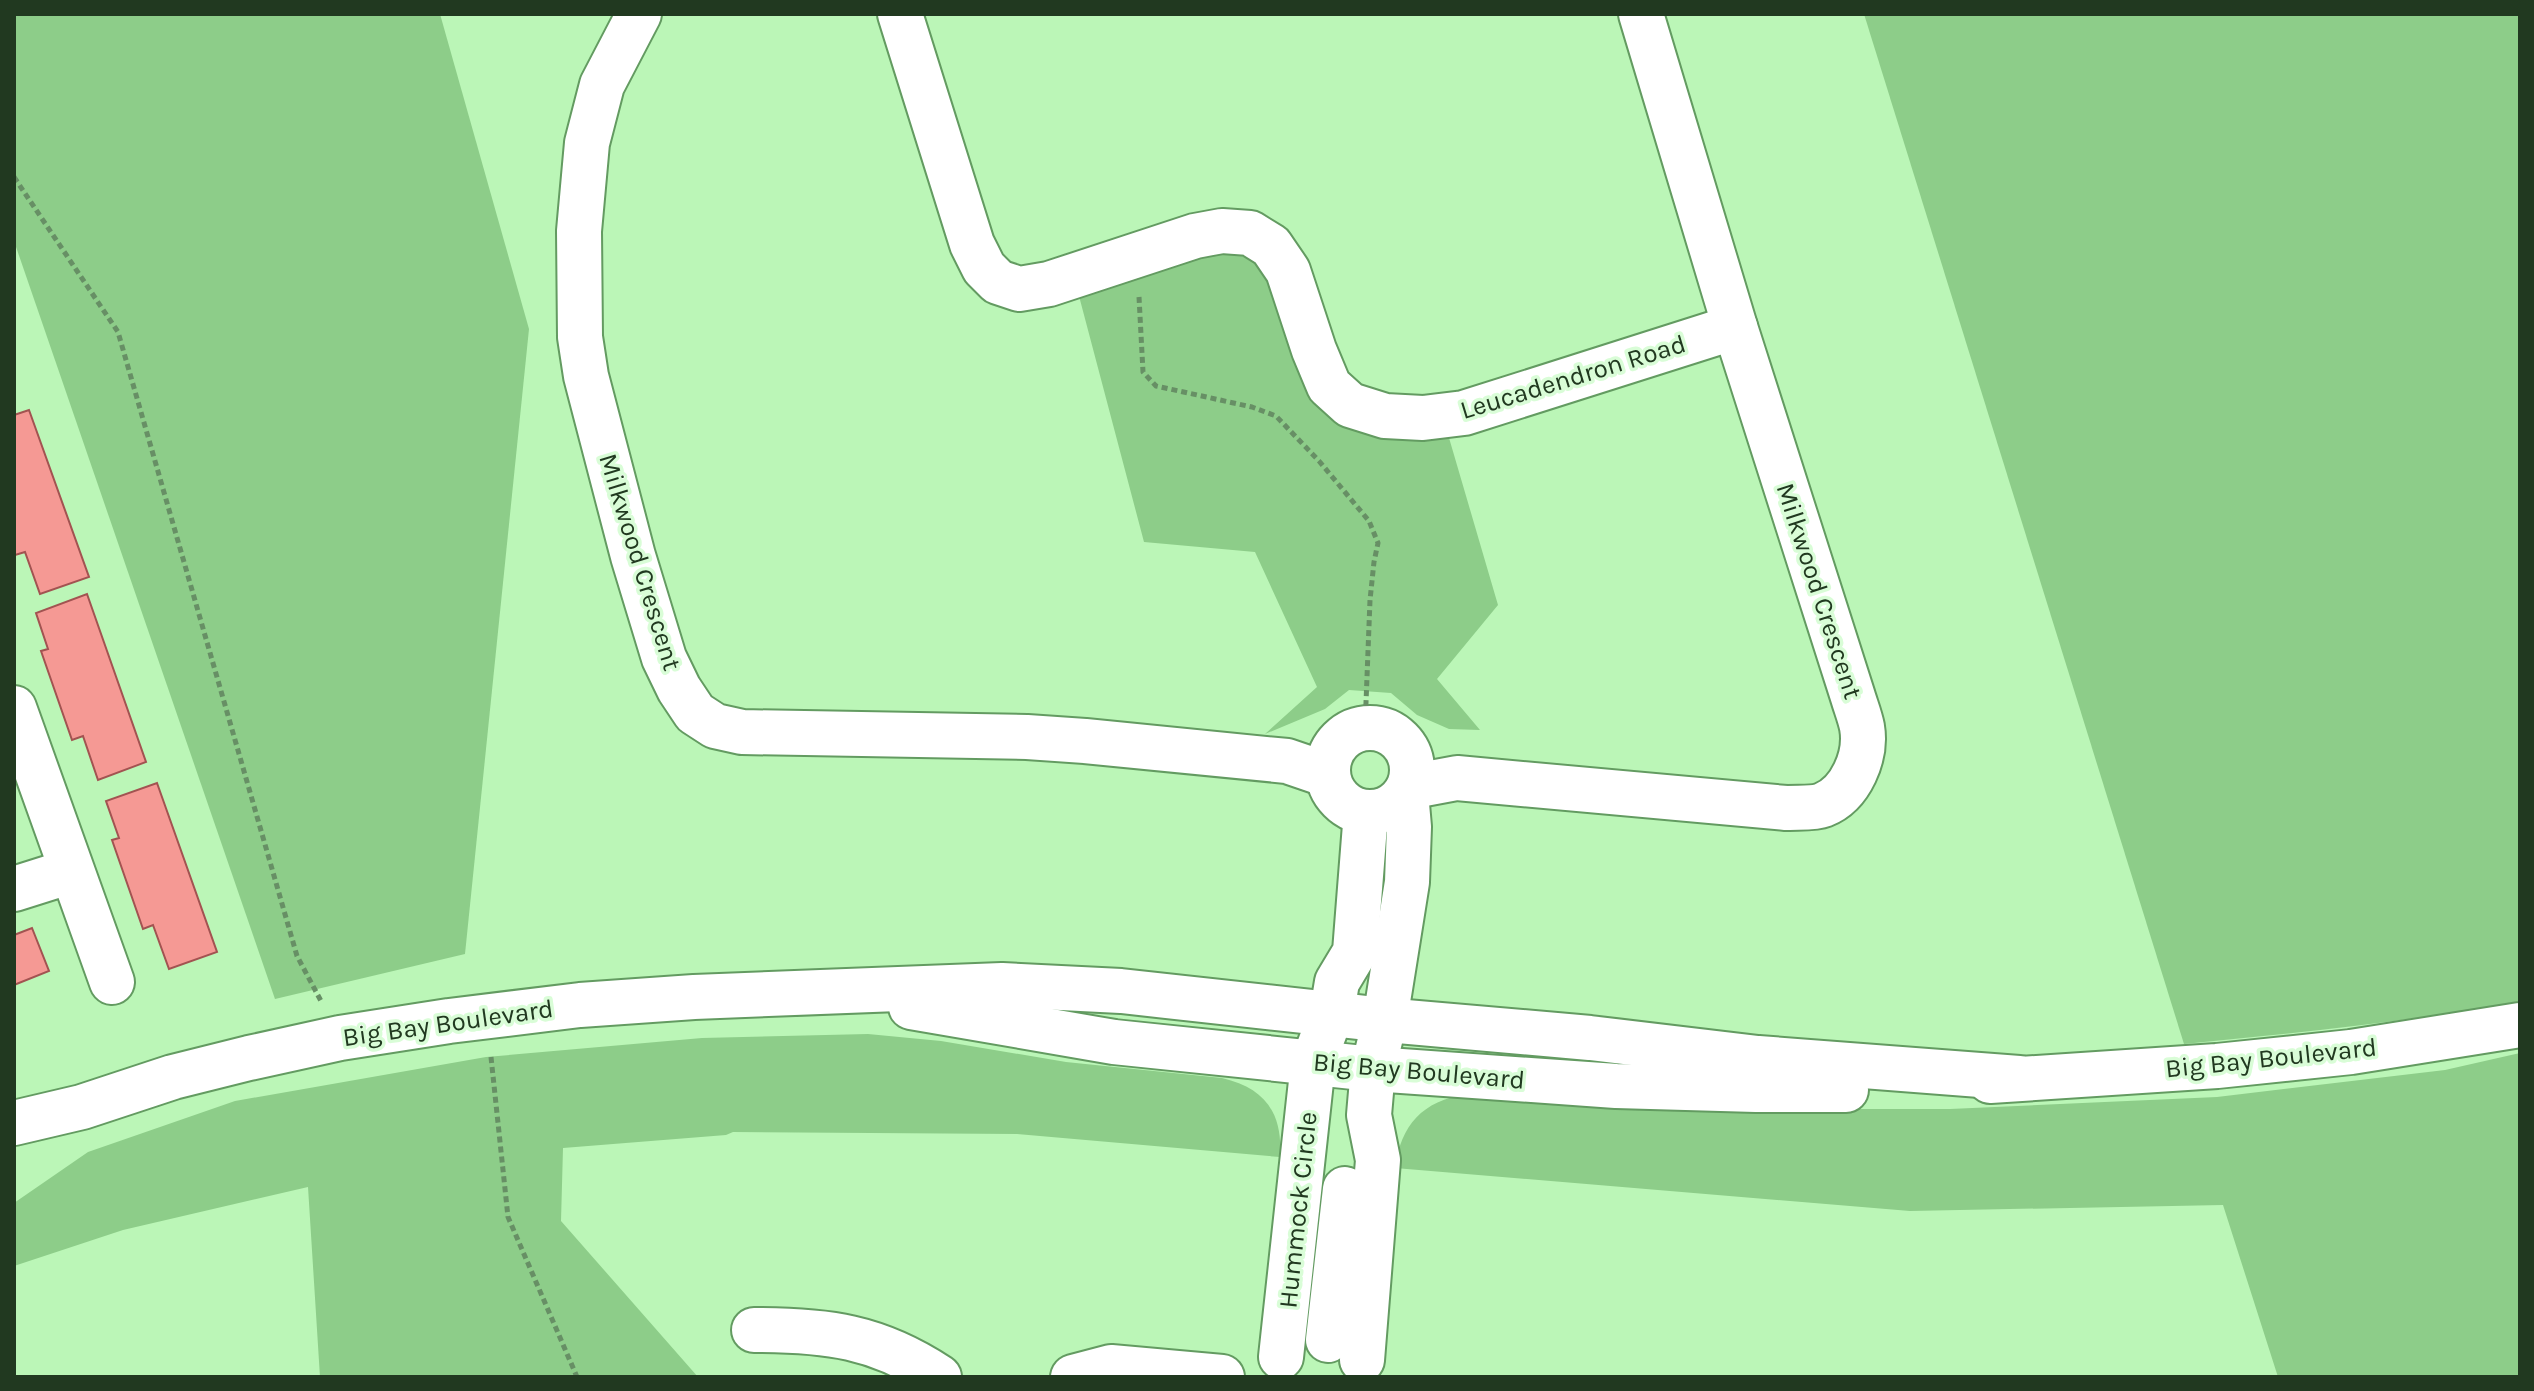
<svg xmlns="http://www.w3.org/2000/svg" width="2534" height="1391" font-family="Karla,sans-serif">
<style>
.green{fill:#8dcd89}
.building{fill:#f59994;stroke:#a25351;stroke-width:2}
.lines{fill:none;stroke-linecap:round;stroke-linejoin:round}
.minor-casing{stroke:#639b61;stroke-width:48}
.path{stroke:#678f65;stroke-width:5;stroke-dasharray:6 4;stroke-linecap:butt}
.minor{stroke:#fff;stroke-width:44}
.labels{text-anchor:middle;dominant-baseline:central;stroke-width:7;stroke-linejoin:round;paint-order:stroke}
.street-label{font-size:26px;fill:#213920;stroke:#d9fdd7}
</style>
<rect width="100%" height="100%" fill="#bbf6b7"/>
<g class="green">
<polygon points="14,14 440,14 529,329 465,954 275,999 14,241"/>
<path d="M1864 14H2520V1001C2409 1022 2297 1033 2184 1044Z"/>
<polygon points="1243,241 1261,252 1299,365 1447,431 1498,605 1437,679 1480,730 1449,729 1417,715 1391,693 1349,690 1325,709 1265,734 1317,687 1255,552 1144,542 1079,296"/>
<path d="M868 1034 941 1041 1066 1062 1222 1078C1265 1088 1283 1113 1280 1157L1017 1134 733 1132 726 1135 563 1148 561 1221 698 1377H320L308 1187 123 1230 14 1266V1203L88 1152 235 1101 486 1057 702 1038Z"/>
<path d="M2520 1053V1377H2278L2223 1205 1910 1211 1395 1168C1401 1125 1422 1101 1467 1094L1675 1109H1950L2217 1097 2445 1070Z"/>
</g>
<g class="building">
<polygon points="29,410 89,577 40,594 25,552 15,555 14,552 14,415"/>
<polygon points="87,594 146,762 98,780 83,736 72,740 41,651 48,649 36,613"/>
<polygon points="157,783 217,952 169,969 153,925 143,929 112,840 119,838 106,801"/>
<polygon points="32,928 49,971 14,985 14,935"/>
</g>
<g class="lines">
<g class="minor-casing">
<g id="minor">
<polyline points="639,14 602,85 587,143 579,231 580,337 586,376 633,556 664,658 679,689 695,713 715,726 742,732 1027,737 1085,741 1287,761 1328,775"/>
<polyline points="900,14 972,244 984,268 998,282 1019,289 1049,284 1195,236 1222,231 1250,233 1271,246 1288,271 1314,350 1329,386 1350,405 1385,416 1423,418 1464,413 1735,327"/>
<polyline points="14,708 112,982"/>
<circle cx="1370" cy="770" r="42"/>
<path d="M1409 787 1457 778 1786 808C1797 807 1813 809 1823 805 1851 794 1867 756 1862 727 1860 717 1856 707 1853 697L1735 327 1641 14"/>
<polyline points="14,889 71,871"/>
<polyline points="911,1007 1114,1042 1373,1069 1616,1086 1756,1090 1846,1090"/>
<polyline points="1990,1081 2217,1066 2351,1052 2520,1025"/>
<polyline points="14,1123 82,1107 173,1077 249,1058 340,1038 449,1021 580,1005 694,997 1002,985 1121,991 1385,1020 1590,1038 1758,1058 2019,1078"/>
<path d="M754 1330C827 1330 877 1336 939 1377"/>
<polyline points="1328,1340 1345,1189"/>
<polyline points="1281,1357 1313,1063 1332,1012 1337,982 1355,952 1366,812"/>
<polyline points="1362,1360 1378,1160 1369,1115 1373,1069 1385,1020 1407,882 1409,827 1406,793"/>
<polyline points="1073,1377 1111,1367 1222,1377"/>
</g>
</g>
<g class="path">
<polyline points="14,177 118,332 297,956 321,1001"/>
<polyline points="1139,297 1143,372 1156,386 1252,407 1276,416 1319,461 1369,521 1378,543 1374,562 1370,600 1365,728"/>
<polyline points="491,1057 508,1217 577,1377"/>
</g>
<use href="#minor" class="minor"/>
</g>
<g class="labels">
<g class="street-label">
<text transform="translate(1573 377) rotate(-17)">Leucadendron Road</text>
<text transform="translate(640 562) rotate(73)">Milkwood Crescent</text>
<text transform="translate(1819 591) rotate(72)">Milkwood Crescent</text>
<text transform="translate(448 1023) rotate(-8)">Big Bay Boulevard</text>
<text transform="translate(2271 1058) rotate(-6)">Big Bay Boulevard</text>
<text transform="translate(1419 1071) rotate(5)">Big Bay Boulevard</text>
<text transform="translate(1298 1210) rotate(-84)">Hummock Circle</text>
</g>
</g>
<rect width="2534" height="1391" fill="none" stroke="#213920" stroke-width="32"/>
</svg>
